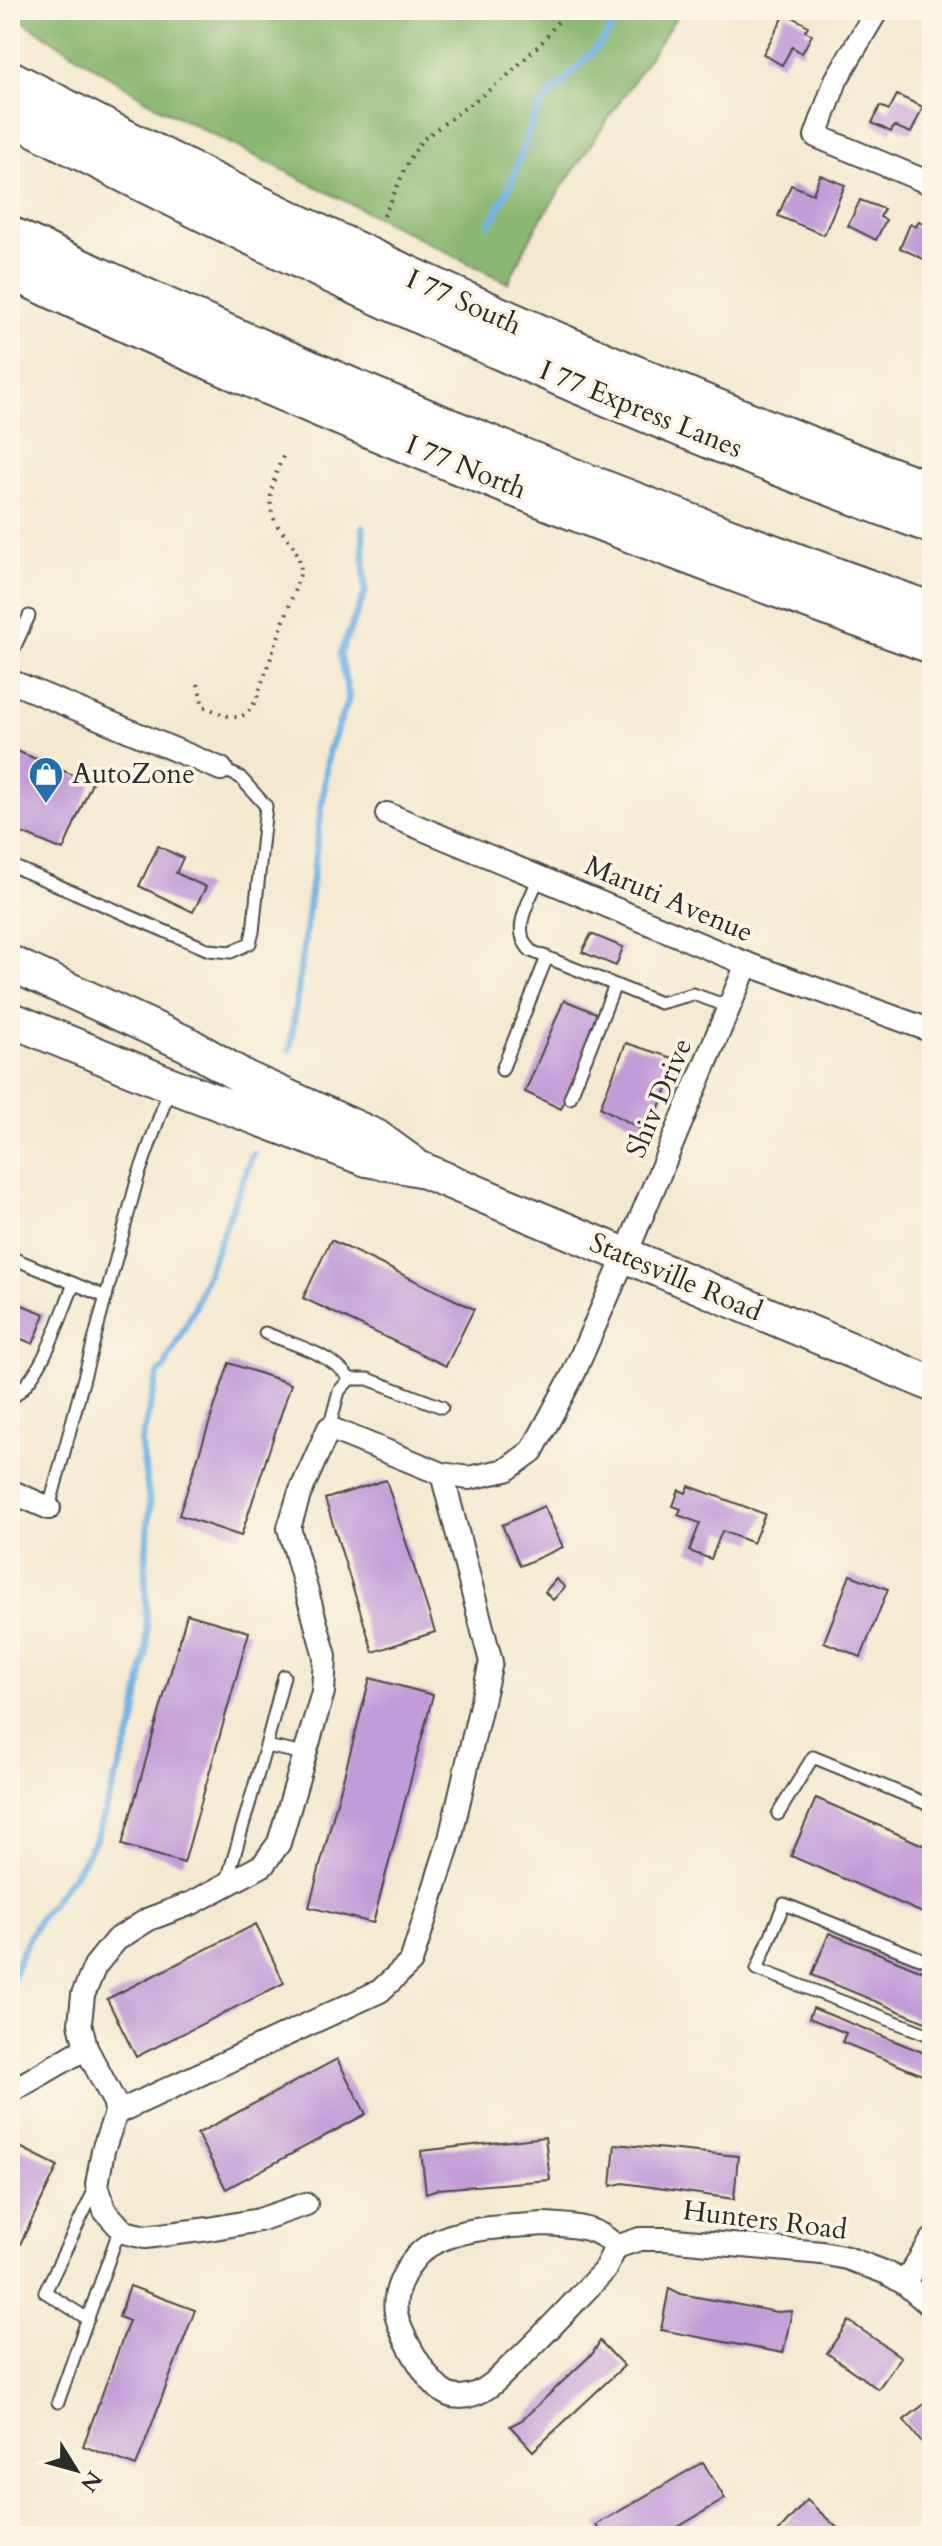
<svg xmlns="http://www.w3.org/2000/svg" width="942" height="2546" font-family="Cardo,serif">
<style>
.forest{fill:#8bb871;stroke:#5b724e;stroke-width:2}
.lines{fill:none;stroke-linecap:round;stroke-linejoin:round}
.stream{stroke:#71b3e6;stroke-width:7}
.building{fill:#c49bd9}
.lane-casing{stroke:#494844;stroke-width:15}
.street-casing{stroke:#494844;stroke-width:26}
.primary-casing{stroke:#494844;stroke-width:38}
.highway-casing{stroke:#494844;stroke-width:44}
.path{stroke:#494844;stroke-width:4;stroke-dasharray:2 6;stroke-linecap:butt}
.lane{stroke:#fff;stroke-width:11}
.street{stroke:#fff;stroke-width:22}
.primary{stroke:#fff;stroke-width:34}
.highway{stroke:#fff;stroke-width:40}
.labels{text-anchor:middle;dominant-baseline:central;stroke-width:7;stroke-linejoin:round;paint-order:stroke}
.street-label{font-size:28px;fill:#2b2b2b;stroke:#fcf5e5}
.poi-label{font-size:28px;fill:#2b2b2b;stroke:#fcf5e5;text-anchor:start}
</style>
<rect width="100%" height="100%" fill="#fcf5e5"/>
<filter id="ink" filterUnits="userSpaceOnUse"><feTurbulence type="fractalNoise" baseFrequency=".0125" numOctaves="2"/><feDisplacementMap in="SourceGraphic" scale="16" xChannelSelector="R" yChannelSelector="G"/><feConvolveMatrix kernelMatrix="1 2 1 2 8 2 1 2 1" color-interpolation-filters="sRGB"/></filter>
<filter id="wash" filterUnits="userSpaceOnUse"><feTurbulence type="fractalNoise" baseFrequency=".006" numOctaves="4" result="noise"/><feDisplacementMap in="SourceGraphic" scale="32" xChannelSelector="R" yChannelSelector="G"/><feGaussianBlur stdDeviation="1.8" result="paint"/><feColorMatrix in="noise" values="0 0 0 0 0 0 0 0 0 0 0 0 0 0 0 0 0 1.4 0 .05"/><feComposite in="paint" operator="in"/></filter>
<g filter="url(#wash)">
<rect width="100%" height="100%" fill="#f4e9cf"/>
<polygon class="forest" points="10,10 681,10 537,225 508,283 156,106 10,13"/>
<g class="lines">
<g class="stream">
<polyline points="490,224 509,188 532,121 547,98 600,44 627,10"/>
<polyline points="290,1049 329,750 349,698 340,654 365,593 363,527"/>
<polyline points="10,1984 20,1957 38,1921 80,1866 96,1838 134,1724 147,1646 145,1569 150,1506 141,1443 158,1374 164,1368 194,1309 253,1153"/>
</g>
</g>
<g id="blocks">
<g class="building">
<polygon points="786,13 808,26 805,31 812,35 802,53 792,47 782,65 763,54"/>
<polygon points="897,95 923,107 911,133 894,126 891,132 872,123 880,106 889,110"/>
<polygon points="820,175 845,185 824,235 778,216 791,185 813,194"/>
<polygon points="860,200 884,209 880,217 886,220 876,240 848,226"/>
<polygon points="919,221 932,227 932,263 900,248 910,224 916,227"/>
<polygon points="10,748 92,783 63,850 10,828"/>
<polygon points="158,846 183,858 176,873 206,887 193,912 139,886"/>
<polygon points="591,934 623,947 616,966 582,952"/>
<polygon points="564,1000 601,1015 561,1109 525,1092"/>
<polygon points="626,1043 679,1060 648,1133 600,1107"/>
<polygon points="331,1240 474,1309 446,1366 303,1298"/>
<polygon points="12,1301 45,1314 33,1344 10,1334"/>
<polygon points="229,1363 291,1384 241,1536 179,1515"/>
<polygon points="386,1480 435,1632 373,1652 325,1499"/>
<polygon points="689,1486 765,1514 753,1543 722,1531 711,1559 689,1551 700,1523 678,1515 681,1509 673,1506 679,1490 686,1493"/>
<polygon points="544,1506 563,1547 520,1566 502,1525"/>
<polygon points="850,1575 888,1589 861,1657 824,1642"/>
<polygon points="556,1579 565,1587 553,1600 545,1592"/>
<polygon points="187,1614 249,1632 184,1863 122,1845"/>
<polygon points="370,1678 433,1695 373,1923 309,1907"/>
<polygon points="816,1798 932,1849 932,1917 791,1856"/>
<polygon points="256,1924 284,1983 136,2057 107,1999"/>
<polygon points="829,1933 932,1975 932,2004 925,2022 812,1975"/>
<polygon points="813,2008 932,2056 932,2079 842,2042 846,2033 809,2018"/>
<polygon points="337,2059 366,2114 226,2189 197,2134"/>
<polygon points="545,2137 550,2180 438,2189 426,2193 421,2151"/>
<polygon points="10,2142 58,2166 10,2265"/>
<polygon points="615,2144 738,2156 734,2199 623,2183 611,2186"/>
<polygon points="130,2286 195,2310 136,2466 83,2446 129,2321 119,2317"/>
<polygon points="669,2288 681,2294 777,2312 792,2311 783,2353 661,2330"/>
<polygon points="849,2321 901,2357 878,2389 827,2353"/>
<polygon points="600,2341 624,2366 533,2451 510,2426 522,2420 593,2353"/>
<polygon points="932,2398 932,2456 904,2420"/>
<polygon points="703,2462 725,2499 663,2536 602,2536 596,2525"/>
<polygon points="807,2500 846,2536 786,2536 778,2532"/>
</g>
</g>
</g>
<g filter="url(#ink)">
<use href="#blocks" fill-opacity="0" stroke="#494844" stroke-width="2"/>
<g class="lines">
<g class="lane-casing">
<g id="lane">
<polyline points="10,657 29,616"/>
<polyline points="10,865 209,950 231,952 250,943 253,932 266,806 240,777 221,769"/>
<path d="M539 877C530 901 509 930 531 951L660 1003 693 994 730 1007"/>
<polyline points="502,1070 547,957"/>
<polyline points="570,1098 615,985"/>
<polyline points="10,1257 106,1297"/>
<path d="M265 1333C294 1345 330 1353 350 1379"/>
<path d="M10 1399C43 1378 59 1319 74 1284"/>
<polyline points="329,1428 339,1391 350,1379 368,1379 442,1407"/>
<polyline points="49,1508 138,1177 169,1090"/>
<polyline points="266,1746 284,1676"/>
<polyline points="778,1814 813,1757 932,1806"/>
<polyline points="226,1884 266,1746 305,1754"/>
<polyline points="932,1963 784,1904 757,1969 932,2036"/>
<polyline points="88,2319 45,2292 95,2189"/>
<polyline points="58,2402 120,2228"/>
</g>
</g>
<g class="street-casing">
<g id="street">
<polyline points="877,10 836,80 816,136 932,184"/>
<polyline points="10,681 221,769"/>
<polyline points="387,814 747,964 932,1031"/>
<polyline points="10,1491 49,1508"/>
<polyline points="10,2092 86,2048"/>
<polyline points="116,2113 380,1991 411,1962 450,1839 491,1662 442,1474"/>
<polyline points="306,2204 259,2220 209,2229 145,2237 124,2232 105,2211 97,2185 103,2150 116,2113 115,2103 86,2048 80,2023 83,1995 95,1966 116,1940 149,1919 192,1903 263,1865 279,1843 323,1692 325,1656 289,1528 299,1495 329,1428 442,1474 469,1478 506,1470 532,1451 573,1375 625,1256 747,964"/>
<path d="M544 2224C571 2226 597 2225 616 2247L604 2271C573 2303 543 2337 510 2367 500 2377 490 2388 477 2393 466 2398 452 2399 442 2391 425 2378 400 2334 396 2313 392 2289 410 2257 430 2245 462 2226 508 2227 544 2224Z"/>
<polyline points="616,2247 640,2239 665,2239 822,2253 847,2258 887,2273 904,2283 932,2307"/>
<polyline points="904,2283 932,2240"/>
</g>
</g>
<g class="primary-casing">
<g id="primary">
<polyline points="10,963 187,1044 245,1078 376,1137 413,1164"/>
<polyline points="10,1019 171,1085 367,1159 420,1169 932,1384"/>
</g>
</g>
<g class="highway-casing">
<g id="highway">
<path d="M10 81C309 237 615 377 932 493"/>
<path d="M10 113C309 269 615 408 932 523"/>
<path d="M10 237C311 378 619 502 932 613"/>
<path d="M10 268C311 410 619 532 932 643"/>
</g>
</g>
<g class="path">
<polyline points="384,216 409,160 422,140 505,78 543,41 567,10"/>
<path d="M198 684 203 706C226 715 242 728 256 700L301 572C300 552 292 544 280 529 261 504 275 476 285 451"/>
<polyline points="10,1066 15,1054"/>
</g>
<use href="#lane" class="lane"/>
<use href="#street" class="street"/>
<use href="#primary" class="primary"/>
<use href="#highway" class="highway"/>
</g>
</g>
<defs>
<g id="shop-pin" transform="scale(1.8)"><path d="M0 17L-7.5 6A9.5 9.5 0 1 1 7.5 6Z" fill="#1f6fb2" stroke="#fcf5e5"/><path d="M-5-2.5h2.3a2.7 3.5 0 0 1 5.4 0H5L5.5 6h-11ZM-1.5-2.5h3a1.5 2.3 0 0 0-3 0Z" fill="#fff"/></g>
</defs>
<g fill-rule="evenodd">
<use href="#shop-pin" x="46" y="774"/>
</g>
<g class="labels">
<g class="street-label">
<text transform="translate(464 302) rotate(24)">I 77 South</text>
<text transform="translate(641 409) rotate(22)">I 77 Express Lanes</text>
<text transform="translate(466 467) rotate(22)">I 77 North</text>
<text transform="translate(669 899) rotate(23)">Maruti Avenue</text>
<text transform="translate(659 1098) rotate(-67)">Shiv Drive</text>
<text transform="translate(676 1277) rotate(23)">Statesville Road</text>
<text transform="translate(765 2220) rotate(7)">Hunters Road</text>
</g>
<g class="poi-label">
<text x="72" y="774">AutoZone</text>
</g>
</g>
<rect width="942" height="2546" fill="none" stroke="#fcf5e5" stroke-width="40"/>
<g transform="translate(76 2470) rotate(127)" stroke="#fcf5e5" stroke-width="6" paint-order="stroke">
<path d="M0-6L14 30L0 20L-14 30Z" fill="#2b2b2b"/>
<text y="-12" font-size="22" font-weight="bold" text-anchor="middle" fill="#2b2b2b">N</text>
</g>
</svg>
